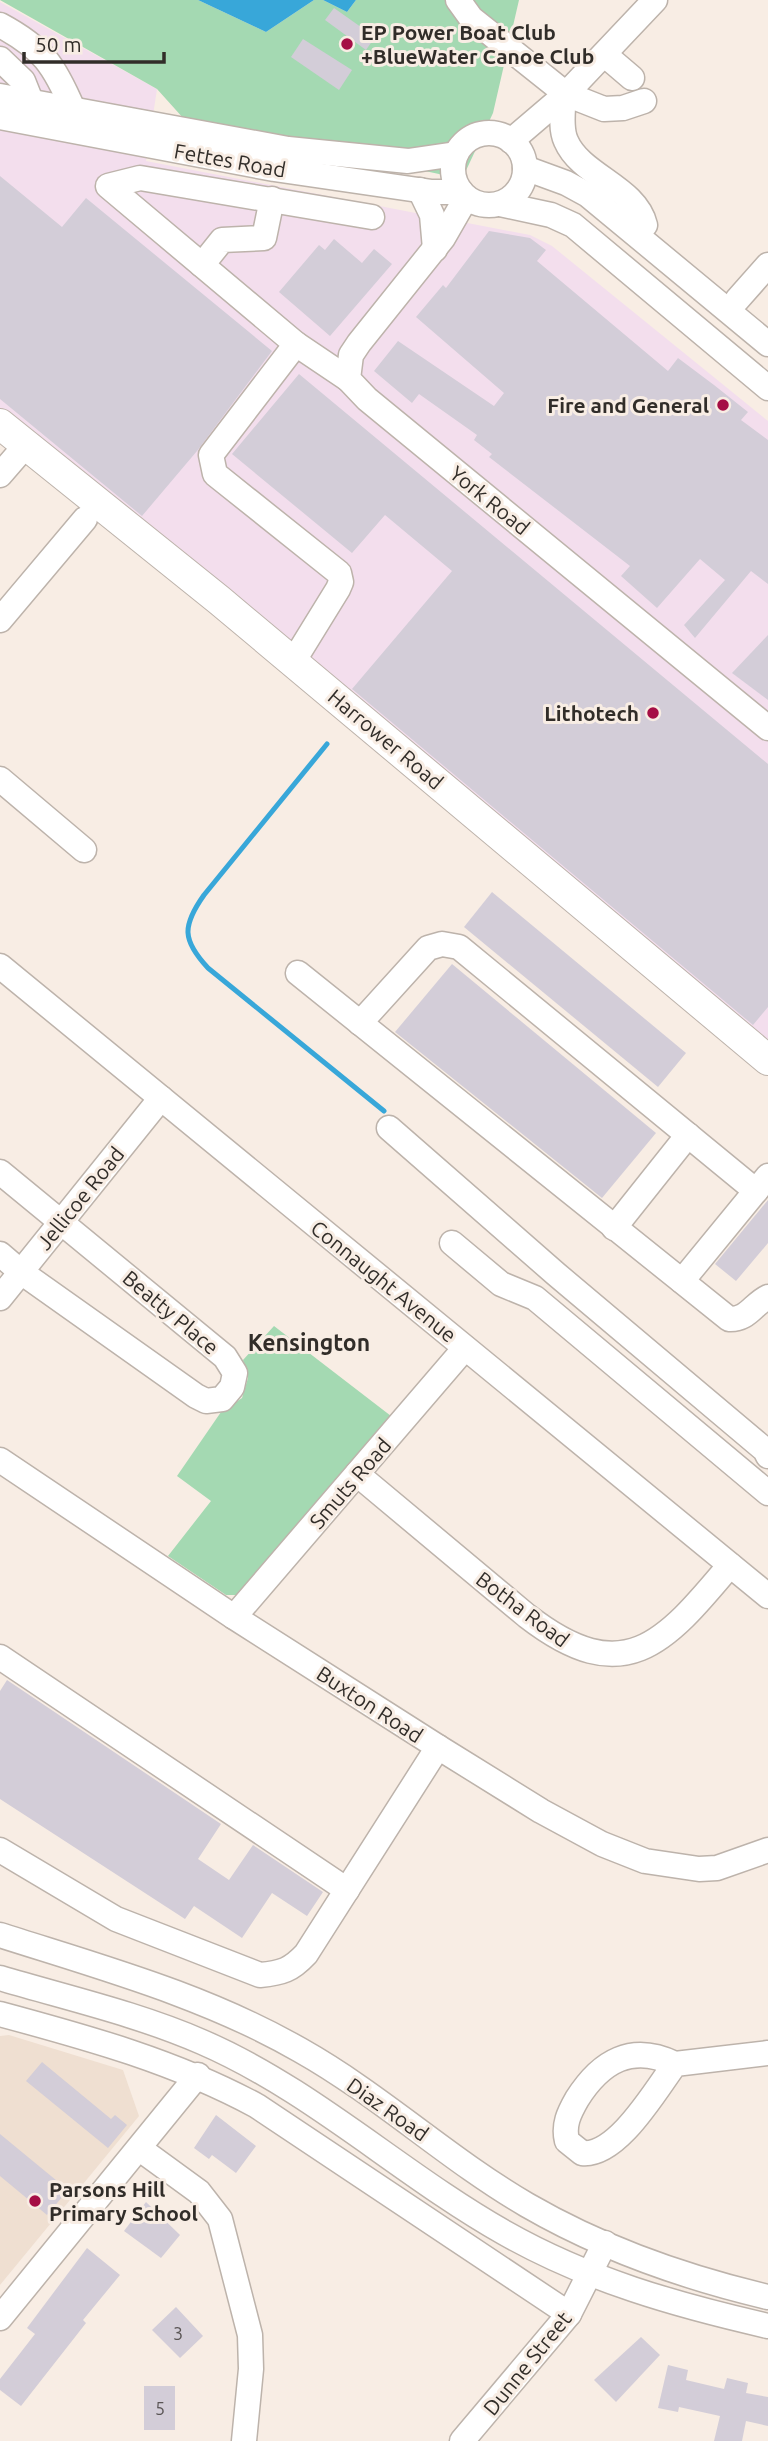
<svg xmlns="http://www.w3.org/2000/svg" width="768" height="2441" font-family="Ubuntu,sans-serif">
<style>
.industrial{fill:#f3deed}
.built{fill:#efdfd1}
.green{fill:#a4d9b2}
.water{fill:#38a7d9}
.lines{fill:none;stroke-linecap:round;stroke-linejoin:round}
.stream{stroke:#38a7d9;stroke-width:5}
.building{fill:#d3cdd8}
.minor-casing{stroke:#bdb3ab;stroke-width:27}
.major-casing{stroke:#bdb3ab;stroke-width:32}
.minor{stroke:#fff;stroke-width:24}
.major{stroke:#fff;stroke-width:30}
.poi-dot{fill:#a50e45;stroke:#f8ede4;stroke-width:2.5}
.labels{text-anchor:middle;dominant-baseline:central;stroke-width:6;stroke-linejoin:round;paint-order:stroke}
.number-label{font-size:18px;fill:#5a5555}
.poi-label{font-size:21px;font-weight:bold;fill:#312d29;stroke:#f8ede4;text-anchor:start}
.street-label{font-size:21px;fill:#312d29;stroke:#f8ede4}
.neighbourhood-label{font-size:23px;font-weight:bold;fill:#312d29;stroke:#f8ede4}
</style>
<rect width="100%" height="100%" fill="#f8ede4"/>
<polygon class="industrial" points="0,2 157,89 146,161 530,235 552,246 768,421 768,1053 0,416"/>
<polygon class="built" points="9,2035 123,2070 139,2116 0,2285 0,2036"/>
<g class="green">
<polygon points="0,0 198,0 266,32 314,0 323,0 347,12 356,0 519,0 493,113 462,179 184,119 157,89"/>
<polygon points="274,1326 391,1416 242,1595 226,1595 168,1556 211,1501 177,1476 221,1412 242,1398 248,1378 243,1360"/>
</g>
<g class="water">
<polygon points="198,0 314,0 266,32"/>
<polygon points="323,0 356,0 347,12"/>
</g>
<g class="lines">
<path class="stream" d="M327 744 204 895C182 926 182 940 208 968L384 1111"/>
</g>
<g class="building">
<polygon points="334,8 375,37 366,50 325,20"/>
<polygon points="303,39 352,70 339,90 291,57"/>
<polygon points="0,176 62,227 86,198 272,351 197,451 142,516 0,399"/>
<polygon points="489,231 530,238 546,250 537,261 668,371 678,358 714,385 748,412 741,420 768,440 768,584 751,571 695,638 684,625 725,580 700,559 657,608 621,576 630,566 489,457 492,454 474,440 477,435 419,394 412,403 374,371 398,341 494,406 504,393 416,317 443,285 446,288"/>
<polygon points="334,239 362,263 374,249 392,264 330,336 279,292 319,245 325,250"/>
<polygon points="299,374 768,764 768,1007 753,1025 352,689 452,571 385,515 352,553 232,454"/>
<polygon points="768,635 768,700 732,673"/>
<polygon points="492,892 686,1053 658,1087 464,927"/>
<polygon points="452,964 656,1133 602,1198 395,1032"/>
<polygon points="768,1200 768,1243 736,1281 715,1264"/>
<polygon points="7,1680 221,1824 198,1859 229,1880 253,1845 323,1892 307,1916 272,1893 242,1938 194,1906 185,1919 0,1799 0,1691"/>
<polygon points="42,2062 111,2119 115,2115 127,2125 108,2148 26,2081"/>
<polygon points="216,2115 256,2146 236,2173 212,2155 209,2159 194,2148"/>
<polygon points="0,2134 68,2190 47,2215 0,2176"/>
<polygon points="146,2202 180,2235 161,2258 124,2231"/>
<polygon points="87,2248 120,2275 83,2320 86,2323 21,2406 0,2390 0,2379 35,2334 27,2328"/>
<polygon points="176,2307 203,2336 180,2358 152,2330"/>
<polygon points="641,2337 660,2355 616,2402 594,2380"/>
<polygon points="668,2365 688,2370 686,2380 724,2389 727,2378 748,2383 746,2393 768,2397 768,2426 746,2421 742,2441 714,2441 720,2416 679,2407 678,2412 658,2408"/>
<rect x="144" y="2386" width="31" height="44"/>
</g>
<g class="lines">
<g class="minor-casing">
<g id="minor">
<polyline points="458,0 471,18 566,94 604,109 623,108 644,101"/>
<path d="M0 25C43 48 54 65 73 109"/>
<polyline points="605,55 632,78"/>
<polyline points="0,59 23,81 31,101"/>
<polyline points="0,96 288,149 408,161 456,154"/>
<path d="M564 96C563 110 560 128 566 141 581 176 636 187 645 225"/>
<polyline points="0,117 274,169 432,192 461,192"/>
<circle cx="489" cy="169" r="36"/>
<polyline points="511,141 566,94 655,0"/>
<polyline points="525,168 566,183 588,195 768,344"/>
<polyline points="420,190 432,215 435,249"/>
<polyline points="466,198 443,238 359,343 351,355 348,379 367,399 768,728"/>
<polyline points="500,204 551,215 573,225 768,388"/>
<polyline points="202,265 222,240 264,238 272,199"/>
<polyline points="737,300 768,265"/>
<polyline points="296,344 348,379"/>
<polyline points="0,475 26,445"/>
<polyline points="0,620 85,519"/>
<polyline points="293,662 338,589 341,582 339,573 215,474 211,455 296,344 108,186 140,178 372,217"/>
<polyline points="0,779 84,850"/>
<polyline points="0,966 768,1596"/>
<path d="M298 973 729 1319C748 1320 753 1304 768 1297"/>
<polyline points="360,1023 428,948 442,944 459,947 756,1191"/>
<polyline points="389,1128 556,1274 765,1450 768,1456"/>
<polyline points="0,1172 225,1357 235,1373 232,1387 222,1399 206,1401 196,1396 21,1272 0,1254"/>
<polyline points="614,1228 688,1135"/>
<polyline points="452,1243 501,1284 535,1298 768,1493"/>
<polyline points="682,1281 768,1176"/>
<polyline points="0,1298 161,1098"/>
<polyline points="0,1460 234,1617 438,1747 541,1811 602,1844 645,1861 699,1869 717,1868 768,1850"/>
<path d="M357 1474 527 1616C624 1691 664 1644 730 1565"/>
<polyline points="234,1617 465,1348"/>
<polyline points="0,1657 347,1890"/>
<path d="M0 1850 116 1919 260 1975C282 1973 291 1970 306 1954L438 1747"/>
<path d="M0 1935C103 1968 206 1996 300 2050 380 2095 448 2159 527 2205 603 2249 683 2277 768 2297"/>
<path d="M0 1978C67 1998 138 2014 202 2042 311 2089 402 2175 505 2233 588 2280 676 2305 768 2326"/>
<path d="M0 2014C89 2038 176 2062 257 2106L569 2314"/>
<path d="M675 2064C655 2091 617 2157 582 2153L567 2141C563 2125 569 2113 577 2099 601 2061 632 2043 675 2064L768 2053"/>
<polyline points="140,2149 199,2192 220,2219 250,2335 251,2369 244,2441"/>
<polyline points="0,2318 198,2075"/>
<polyline points="462,2441 569,2314 605,2243"/>
</g>
</g>
<g class="major-casing">
<polyline id="major" points="0,424 219,600 768,1060"/>
</g>
<use href="#minor" class="minor"/>
<use href="#major" class="major"/>
</g>
<g class="poi-dot">
<circle cx="347" cy="44" r="7"/>
<circle cx="723" cy="405" r="7"/>
<circle cx="653" cy="713" r="7"/>
<circle cx="35" cy="2201" r="7"/>
</g>
<g class="labels">
<g class="number-label">
<text x="178" y="2333">3</text>
<text x="160" y="2408">5</text>
</g>
<g class="poi-label">
<text x="361" y="32">EP Power Boat Club<tspan x="361" dy="24">+BlueWater Canoe Club</tspan></text>
<text x="709" y="405" text-anchor="end">Fire and General</text>
<text x="639" y="713" text-anchor="end">Lithotech</text>
<text x="49" y="2189">Parsons Hill<tspan x="49" dy="24">Primary School</tspan></text>
</g>
<g class="street-label">
<text transform="translate(230 160) rotate(10)">Fettes Road</text>
<text transform="translate(490 500) rotate(39)">York Road</text>
<text transform="translate(386 739) rotate(40)">Harrower Road</text>
<text transform="translate(80 1198) rotate(-51)">Jellicoe Road</text>
<text transform="translate(384 1281) rotate(39)">Connaught Avenue</text>
<text transform="translate(171 1312) rotate(40)">Beatty Place</text>
<text transform="translate(350 1483) rotate(-49)">Smuts Road</text>
<text transform="translate(523 1609) rotate(37)">Botha Road</text>
<text transform="translate(370 1704) rotate(33)">Buxton Road</text>
<text transform="translate(388 2109) rotate(35)">Diaz Road</text>
<text transform="translate(527 2363) rotate(-51)">Dunne Street</text>
</g>
<g class="neighbourhood-label">
<text x="309" y="1342">Kensington</text>
</g>
</g>
<path d="M24 52v10h140v-10" fill="none" stroke="#312d29" stroke-width="3.5"/>
<text x="35" y="52" font-size="21" fill="#312d29" stroke="#f8ede4" stroke-width="5" paint-order="stroke">50 m</text>
</svg>
